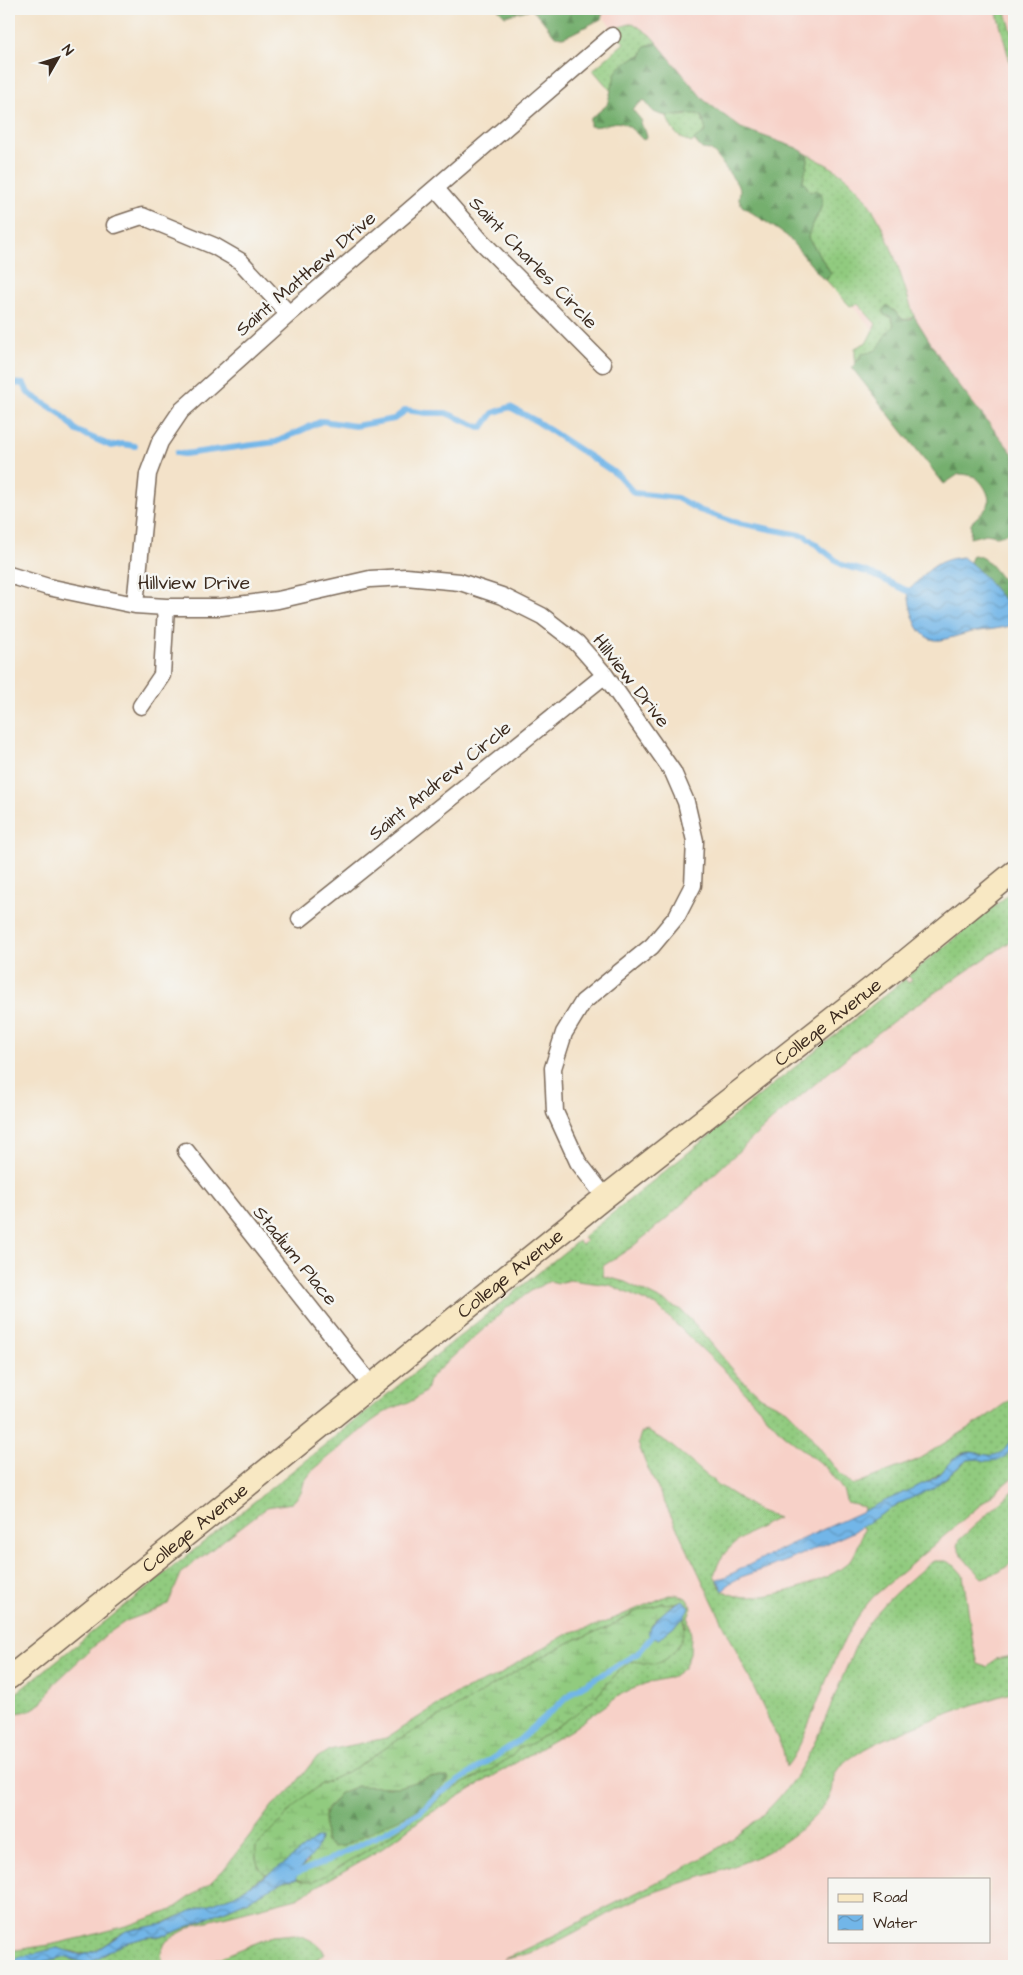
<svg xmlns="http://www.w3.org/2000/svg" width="1023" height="1975" font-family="'Architects Daughter',sans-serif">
  <defs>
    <pattern id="grass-dots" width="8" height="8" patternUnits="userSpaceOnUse" patternTransform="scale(1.25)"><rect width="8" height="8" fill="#91cb7f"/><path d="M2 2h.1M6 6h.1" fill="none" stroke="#7eae6d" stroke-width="1.8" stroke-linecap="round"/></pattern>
    <pattern id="forest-firs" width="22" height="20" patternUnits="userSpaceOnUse" patternTransform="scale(1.25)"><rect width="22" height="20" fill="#74af6e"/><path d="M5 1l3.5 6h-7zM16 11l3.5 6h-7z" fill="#608f5a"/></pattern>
    <pattern id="wetland-marsh" width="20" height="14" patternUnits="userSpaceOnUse" patternTransform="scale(1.25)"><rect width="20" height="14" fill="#91cb7f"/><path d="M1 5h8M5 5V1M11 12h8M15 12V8" fill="none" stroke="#7eae6d"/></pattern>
    <pattern id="water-waves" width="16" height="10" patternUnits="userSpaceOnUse" patternTransform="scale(1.25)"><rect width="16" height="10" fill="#72b6e8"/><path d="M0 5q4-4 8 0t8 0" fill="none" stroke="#5f94bb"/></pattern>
  </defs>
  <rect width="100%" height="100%" fill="#f6f6f2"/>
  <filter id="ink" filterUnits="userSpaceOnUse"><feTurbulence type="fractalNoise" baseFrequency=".02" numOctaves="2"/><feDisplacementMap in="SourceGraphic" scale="10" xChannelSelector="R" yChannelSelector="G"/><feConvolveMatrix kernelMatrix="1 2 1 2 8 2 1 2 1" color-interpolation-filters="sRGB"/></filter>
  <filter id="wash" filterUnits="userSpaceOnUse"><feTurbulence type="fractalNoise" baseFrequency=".0096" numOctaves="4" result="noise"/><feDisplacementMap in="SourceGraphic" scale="20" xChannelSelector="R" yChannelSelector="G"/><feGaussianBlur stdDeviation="1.12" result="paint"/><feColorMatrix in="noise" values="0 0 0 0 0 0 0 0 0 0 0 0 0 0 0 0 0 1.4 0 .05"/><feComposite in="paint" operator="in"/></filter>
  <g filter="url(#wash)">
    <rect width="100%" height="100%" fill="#f3e2c9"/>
    <path fill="#f7d1c8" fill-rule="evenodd" d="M 596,9 L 1014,9 L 1014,493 Z
      M 1014,893 L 1014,1966 L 9,1966 L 9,1699 ZM 829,1879 L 989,1879 L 989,1941 L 829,1941 Z"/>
    <path fill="url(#grass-dots)" stroke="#667a4e" d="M 996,9 L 1005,9 L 1014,39 L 1014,78 Z
      M 633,23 L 650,35 L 657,43 L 645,46 L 642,55 C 618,67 620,65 611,91 L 593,70 L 624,43 L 613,29 Z
      M 693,113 C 703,114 704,122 706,131 L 691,143 C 675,135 673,132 666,115 L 683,116 Z
      M 807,154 C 818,160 830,166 840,173 C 883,203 898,269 914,316 L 907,320 L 900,318 L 894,310 L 884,315 L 891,317 L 894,324 C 890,334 882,349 872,353 C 864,355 860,355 855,363 L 855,348 L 867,342 L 876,324 L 858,304 L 850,306 L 826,280 L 831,273 L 808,238 C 810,223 827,208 821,193 L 816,190 L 812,192 L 808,189 L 803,180 L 808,161 Z
      M 1014,890 L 1014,939 L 900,1016 L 853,1052 L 772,1120 L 667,1218 L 632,1247 L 603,1266 L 603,1276 L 625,1282 L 681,1310 L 700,1330 L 739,1377 L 761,1397 L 787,1410 L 805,1429 L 839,1473 L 853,1485 L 917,1460 L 982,1420 L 1014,1397 L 1014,1436 C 1008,1441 1008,1449 1000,1453 C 987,1461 974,1446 959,1455 C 949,1461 943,1472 933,1478 C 911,1492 886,1501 863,1511 L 864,1507 L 847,1503 L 843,1490 L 826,1468 L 782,1433 L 729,1375 L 658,1307 L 610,1285 L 569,1280 L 558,1283 L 550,1281 L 534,1289 L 508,1307 L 437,1371 L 429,1380 L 426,1391 L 414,1400 L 388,1410 L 371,1422 L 312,1471 L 304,1482 L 301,1493 L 292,1503 L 267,1507 L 182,1572 L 168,1604 L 156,1610 L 126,1621 L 107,1634 L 54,1684 L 42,1703 L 29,1711 L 16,1713 L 9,1716 L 9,1699 L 578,1241 L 582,1245 L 586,1241 L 583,1237 L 905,979 L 908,983 L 912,980 L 908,976 Z
      M 647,1431 L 667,1442 L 717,1484 L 757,1510 L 778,1518 C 758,1528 732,1540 720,1560 C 718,1564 716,1570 714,1575 C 717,1580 719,1588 724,1591 C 749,1609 831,1582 850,1561 C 857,1553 860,1539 864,1529 L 860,1527 L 884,1512 L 945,1479 L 967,1460 L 978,1459 L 986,1461 L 1005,1457 L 1014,1445 L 1014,1476 L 873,1597 C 843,1631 829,1675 812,1716 C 804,1734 798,1753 786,1767 L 783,1750 L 748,1675 L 645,1462 L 638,1443 L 641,1433 Z
      M 1014,1490 L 1014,1561 L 999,1572 L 982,1578 C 972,1568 963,1559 957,1546 L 959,1540 Z
      M 935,1561 L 946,1561 L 955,1566 L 963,1575 L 973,1644 L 978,1664 L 987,1667 L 995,1659 L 1014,1656 L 1014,1692 C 979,1702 853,1743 836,1772 C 832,1778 834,1788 831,1794 C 822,1814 800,1830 783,1842 C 744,1869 685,1879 642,1897 C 597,1916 551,1953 504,1959 C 541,1944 576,1923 612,1905 C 679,1870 754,1840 797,1774 C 819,1740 832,1701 848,1664 C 853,1653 857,1640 864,1630 C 881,1604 904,1585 927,1565 Z
      M 676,1594 L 686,1598 L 692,1607 L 688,1618 L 691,1635 L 690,1653 L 684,1668 L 672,1677 L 650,1682 L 623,1693 L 571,1730 L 424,1817 L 383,1848 L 297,1898 L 196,1924 L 176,1935 L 165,1943 L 161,1953 L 163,1964 L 166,1966 L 23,1966 L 64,1957 L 76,1961 L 105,1955 L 112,1948 L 122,1944 L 147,1937 L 168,1935 L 244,1902 L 285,1881 L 297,1879 L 303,1881 L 326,1875 L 382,1841 L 434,1804 L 446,1792 L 491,1770 L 513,1755 L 519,1748 L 531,1744 L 564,1722 L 594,1699 L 617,1673 L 630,1661 L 639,1661 L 646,1664 L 686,1626 L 684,1618 L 689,1607 L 683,1600 L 675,1603 L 661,1604 L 635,1612 L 607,1628 L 572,1641 L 527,1665 L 466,1702 L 398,1740 L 355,1768 L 320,1785 L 305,1797 L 256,1847 C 255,1857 256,1868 266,1874 L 235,1895 L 172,1919 C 153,1930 145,1925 128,1931 C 113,1936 103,1949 88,1953 C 80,1956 76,1951 69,1951 C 49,1952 29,1957 9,1960 L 9,1951 L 49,1945 L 85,1937 L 133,1924 L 172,1910 L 210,1883 L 224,1869 L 273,1805 L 290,1791 L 314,1760 L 329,1750 L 386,1738 L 455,1694 L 498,1676 L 517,1663 L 569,1633 L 601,1624 L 669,1595 Z
      M 295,1934 C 307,1938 318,1942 325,1953 L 308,1966 L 193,1966 L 219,1958 L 273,1936 Z"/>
    <path fill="url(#forest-firs)" stroke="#586c46" d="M 498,9 L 604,9 L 601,19 L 571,34 L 563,37 L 555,36 L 539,16 L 531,9 L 505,16 Z
      M 657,43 L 704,100 L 741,128 L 797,148 L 807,154 L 808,161 L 803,180 L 808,189 L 811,192 L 816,190 L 821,193 C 827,208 810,223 808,238 L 831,273 L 826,280 L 822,278 L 787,236 L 742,206 L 739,199 L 740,189 L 735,181 L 716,155 L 710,150 L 702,149 L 694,140 L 706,131 L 702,117 L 698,114 C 684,113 668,120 654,112 C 650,109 647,103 644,100 L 632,109 L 642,121 L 640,124 L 645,130 L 647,137 L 643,140 C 637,134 629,125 621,123 C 611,120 601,129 590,126 L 590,119 L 607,105 L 616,72 L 620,67 L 635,57 L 642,55 L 645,46 Z
      M 887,305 L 904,320 L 910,320 L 914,316 L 952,377 L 1014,455 L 1014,529 L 1006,534 L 997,536 L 986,534 L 970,538 L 971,523 C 976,517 985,512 988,505 C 992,497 982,481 975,477 C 970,475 964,474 959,474 L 944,484 L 852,368 L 862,354 C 882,350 877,349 886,334 C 889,330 892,329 894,324 L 891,317 L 884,315 L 883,310 Z
      M 973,555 C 991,556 1000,582 1014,592 L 1014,608 L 985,581 L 970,562 Z
      M 430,1777 L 448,1777 L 449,1780 L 426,1804 L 413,1813 L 378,1829 L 344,1846 L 333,1847 L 325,1841 L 324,1818 L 326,1811 L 340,1793 L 357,1786 L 398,1787 Z"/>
    <path fill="url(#wetland-marsh)" stroke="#667a4e" fill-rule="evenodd" d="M 675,1603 L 656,1619 L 648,1631 L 659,1639 L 665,1633 L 684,1618 C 687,1635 675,1657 658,1663 C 649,1666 640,1661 630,1661 L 617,1673 L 594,1699 L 574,1715 L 531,1744 L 519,1748 L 513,1755 L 491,1770 L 446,1792 L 434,1804 L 382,1841 L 326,1875 L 313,1881 L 303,1881 L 297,1879 L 295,1873 L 308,1862 L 316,1838 C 301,1851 285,1868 266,1874 C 256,1868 255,1857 256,1847 L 305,1796 L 320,1785 L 355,1768 L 398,1740 L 466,1702 L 527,1665 L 572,1641 L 607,1628 L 635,1612 L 661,1604 ZM 430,1777 L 448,1777 L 449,1780 L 426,1805 L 413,1813 L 388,1823 L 344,1846 L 333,1847 L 325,1841 L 324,1818 L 325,1811 L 340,1793 L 357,1786 L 398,1787 Z"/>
    <path fill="url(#water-waves)" stroke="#567083" d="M 962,557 C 983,569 994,594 1014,608 L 1014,625 C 1000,629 986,630 972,632 C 962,634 952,638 941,640 C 916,643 910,609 908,591 C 927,572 934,560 962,557 Z
      M 1014,1436 L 1014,1445 L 1005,1457 L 1000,1460 L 986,1461 L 978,1459 L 967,1460 L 932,1489 L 898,1504 L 853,1532 L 787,1561 L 741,1577 L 730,1583 L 723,1591 L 717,1579 L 725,1577 L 789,1545 L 922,1484 C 927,1482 932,1480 936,1477 C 945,1469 951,1458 962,1454 C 975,1448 988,1460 1000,1453 C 1008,1449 1008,1441 1014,1436 Z
      M 683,1600 L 689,1607 L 684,1618 L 665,1633 L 659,1639 L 650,1638 L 648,1631 C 658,1616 668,1607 683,1600 Z
      M 316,1838 L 320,1838 C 318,1854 305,1862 295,1873 L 297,1879 L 285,1881 L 244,1902 L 168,1935 L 147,1937 L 122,1944 L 91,1962 L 85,1963 L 64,1957 L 23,1966 L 9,1966 L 9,1960 L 57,1948 L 81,1955 L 88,1953 L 97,1950 L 126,1931 L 163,1924 L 193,1910 L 235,1895 L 285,1863 Z"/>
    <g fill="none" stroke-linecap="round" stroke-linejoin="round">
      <path stroke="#72b6e8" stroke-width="6" d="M 9,383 L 24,384 L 28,393 L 61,414 L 77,431 L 111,446 L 123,444 L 135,446
        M 177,453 L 184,454 L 276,442 L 322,421 L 355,426 L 394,419 L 406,410 L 426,413 L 446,413 L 482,428 L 493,413 L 510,407 L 536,421 L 618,475 L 634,493 L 677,498 L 699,510 L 734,522 L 805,536 L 842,565 L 867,572 L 908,591
        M 288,1876 L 329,1860 L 385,1832 L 420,1812 L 439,1794 L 517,1742 L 574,1691 L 638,1653 L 656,1632"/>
    </g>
  </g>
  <g filter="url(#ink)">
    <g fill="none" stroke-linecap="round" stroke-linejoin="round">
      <defs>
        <path id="street" d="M 436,189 L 481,241 L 603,364
          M 115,225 L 142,216 L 214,246 L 240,261 L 289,314
          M 9,575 L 48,587 L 135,605 L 166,607 L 221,607 L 278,600 L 370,579 L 406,577 L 460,582 L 502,596 L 542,616 L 577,643 L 605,675 L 673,772 L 686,802 L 695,841 L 693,885 L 677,916 L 652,946 L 583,1002 L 564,1033 L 553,1068 L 555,1112 L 578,1162 L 605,1197
          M 135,605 L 148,474 L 160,442 L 181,411 L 289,314 L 612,36
          M 141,706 L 162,675 L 166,607
          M 300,919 L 605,675
          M 186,1151 L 371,1385"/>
        <g id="secondary">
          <path id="s1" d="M 9,1678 L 605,1197 L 897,968 L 1014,872"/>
        </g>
      </defs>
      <use href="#street" stroke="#7b6a5a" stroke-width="19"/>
      <use href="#secondary" stroke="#7b6a5a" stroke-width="25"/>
      <use href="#street" stroke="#fff" stroke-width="16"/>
      <use href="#secondary" stroke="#f8e8c3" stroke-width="22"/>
    </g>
  </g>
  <g text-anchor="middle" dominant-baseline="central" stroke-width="5" stroke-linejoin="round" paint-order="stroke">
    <g font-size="19" fill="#3b2a1e" stroke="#f6f6f2">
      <text transform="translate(533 263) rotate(46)">Saint Charles Circle</text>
      <text transform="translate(306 274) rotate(-41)">Saint Matthew Drive</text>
      <text x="194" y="583">Hillview Drive</text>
      <text transform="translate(631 681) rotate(52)">Hillview Drive</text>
      <text transform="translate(440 781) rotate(-39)">Saint Andrew Circle</text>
      <text stroke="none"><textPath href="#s1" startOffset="1049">College Avenue</textPath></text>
      <text transform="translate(295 1256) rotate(51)">Stadium Place</text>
      <text stroke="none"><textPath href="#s1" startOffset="644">College Avenue</textPath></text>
      <text stroke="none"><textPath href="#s1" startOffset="239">College Avenue</textPath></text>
    </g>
  </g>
  <rect width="1023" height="1975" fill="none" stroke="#f6f6f2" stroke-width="30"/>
  <rect x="828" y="1878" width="162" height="65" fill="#f6f6f2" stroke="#aba49d"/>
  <rect x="838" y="1894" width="25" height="8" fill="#f8e8c3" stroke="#aba49d"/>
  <text x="873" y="1902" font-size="15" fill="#3b2a1e">Road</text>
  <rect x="838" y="1915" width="25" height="15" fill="url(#water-waves)" stroke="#aba49d"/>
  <text x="873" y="1928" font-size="15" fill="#3b2a1e">Water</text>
  <g transform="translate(58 58) rotate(51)" stroke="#f6f6f2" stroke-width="4" paint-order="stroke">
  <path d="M0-4L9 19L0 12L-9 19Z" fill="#3b2a1e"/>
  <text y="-8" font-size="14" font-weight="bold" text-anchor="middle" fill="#3b2a1e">N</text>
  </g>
</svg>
